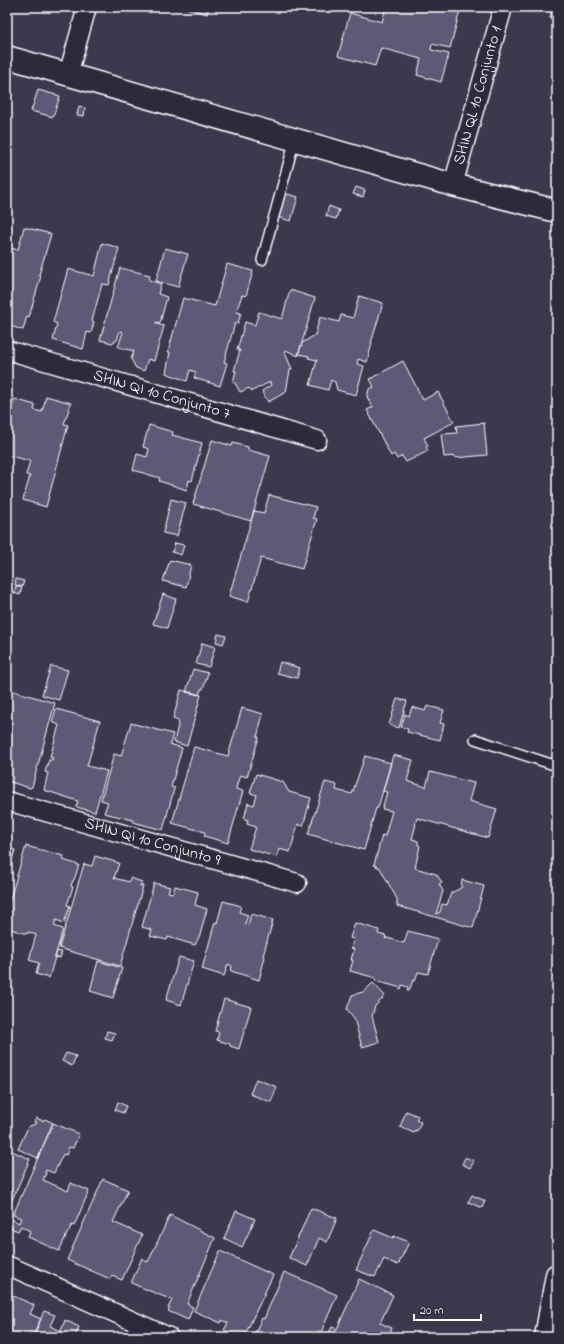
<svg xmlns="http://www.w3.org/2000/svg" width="564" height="1344" font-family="'Indie Flower',sans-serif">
  <rect width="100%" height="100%" fill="#3d384e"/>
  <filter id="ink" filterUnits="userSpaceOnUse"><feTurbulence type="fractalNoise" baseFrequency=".025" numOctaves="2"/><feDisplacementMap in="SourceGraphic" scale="8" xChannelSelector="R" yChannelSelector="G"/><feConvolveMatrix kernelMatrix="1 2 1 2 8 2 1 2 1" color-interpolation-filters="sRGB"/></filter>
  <g filter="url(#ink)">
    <path fill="#5e5876" stroke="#fff" d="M 183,7 L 209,7 L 207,14 Z
      M 386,7 L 461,7 L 450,48 L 432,44 L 431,50 L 449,54 L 441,82 L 417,75 L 421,59 L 381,48 L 375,66 L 338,56 L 350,13 L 382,22 Z
      M 553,7 L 557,7 L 557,20 L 550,18 Z
      M 38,90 L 60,96 L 53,117 L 31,111 Z
      M 79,106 L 85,108 L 84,116 L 77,115 Z
      M 356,187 L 365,190 L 363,197 L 353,194 Z
      M 276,191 L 298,197 L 291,221 L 270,215 Z
      M 329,206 L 339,210 L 336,219 L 326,216 Z
      M 24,227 L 51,234 L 39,275 L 41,276 L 29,317 L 27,316 L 23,330 L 7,325 L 7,247 L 18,250 Z
      M 102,243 L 119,248 L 109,285 L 102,284 L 92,321 L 94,322 L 91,333 L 87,332 L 83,349 L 53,340 L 57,324 L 53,322 L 68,269 L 94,276 Z
      M 165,248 L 188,254 L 178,287 L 156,281 Z
      M 227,264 L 253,271 L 246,296 L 242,295 L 236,312 L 241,313 L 238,323 L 235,323 L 224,362 L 227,363 L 220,386 L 194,378 L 196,372 L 190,370 L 187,381 L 166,373 L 170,352 L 168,352 L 183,298 L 215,306 Z
      M 120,268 L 150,275 L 149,280 L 161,284 L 158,294 L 167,297 L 160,323 L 156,322 L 156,324 L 164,326 L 154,361 L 148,359 L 144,371 L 136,368 L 131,359 L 134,351 L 118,347 L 123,332 L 120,331 L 117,340 L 112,343 L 100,340 Z
      M 290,290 L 315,298 L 298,356 L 286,350 L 285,353 L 292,369 L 290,370 L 286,392 L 268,402 L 262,391 L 271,385 L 270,382 L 252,391 L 249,388 L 240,392 L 235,383 L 233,382 L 236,371 L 234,371 L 240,350 L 237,350 L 245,322 L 255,325 L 259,312 L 282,319 Z
      M 359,296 L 383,303 L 371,343 L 372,343 L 367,362 L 358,359 L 357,364 L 364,366 L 356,395 L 337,390 L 335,382 L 331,380 L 328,390 L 310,385 L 317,360 L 308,358 L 309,356 L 298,354 L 302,343 L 315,335 L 320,317 L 339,322 L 341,315 L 353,318 Z
      M 403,361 L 423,400 L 438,392 L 454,422 L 424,438 L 428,446 L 426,447 L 428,451 L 406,462 L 402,456 L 397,459 L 394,454 L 391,456 L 367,410 L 373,407 L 367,397 L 369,389 L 374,387 L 370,379 Z
      M 46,396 L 71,403 L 64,424 L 68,425 L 46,507 L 23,500 L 30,476 L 26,475 L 30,461 L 7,455 L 7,422 L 14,399 L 35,405 L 34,410 L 42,412 Z
      M 484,423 L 487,455 L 455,458 L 455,456 L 444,457 L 441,434 L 457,433 L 456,426 Z
      M 149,425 L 173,432 L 172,435 L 202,443 L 192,481 L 189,480 L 187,490 L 159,481 L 160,478 L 133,470 L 137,454 L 147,457 L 149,449 L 143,447 Z
      M 212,440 L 232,446 L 233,443 L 248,447 L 248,450 L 270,456 L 251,521 L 193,504 Z
      M 269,495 L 316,507 L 313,518 L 317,519 L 302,569 L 261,558 L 248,602 L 229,596 L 254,511 L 264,513 Z
      M 171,499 L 186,503 L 177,536 L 163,533 Z
      M 175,543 L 184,545 L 181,555 L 172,552 Z
      M 170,560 L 191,565 L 186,587 L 163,581 Z
      M 16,579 L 24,581 L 22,587 L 15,585 Z
      M 16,586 L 22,587 L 20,595 L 14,593 Z
      M 163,594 L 176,599 L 167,628 L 153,624 Z
      M 218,634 L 226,636 L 223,644 L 216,642 Z
      M 202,643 L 215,647 L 209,667 L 196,664 Z
      M 280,662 L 300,668 L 297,678 L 277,673 Z
      M 51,666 L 68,670 L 59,700 L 42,695 Z
      M 193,669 L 208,673 L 203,689 L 201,689 L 199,695 L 186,692 Z
      M 7,689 L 55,703 L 32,787 L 30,788 L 7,781 Z
      M 181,690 L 201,695 L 187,746 L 174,742 L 179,721 L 173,719 Z
      M 397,699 L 407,701 L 399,728 L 389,725 Z
      M 427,706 L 444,710 L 440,723 L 444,724 L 440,740 L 407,732 L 408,729 L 401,727 L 405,714 L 409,716 L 412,707 L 425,711 Z
      M 242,708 L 263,714 L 257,737 L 259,737 L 247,777 L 240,775 L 237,784 L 236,789 L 243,791 L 228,843 L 204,836 L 205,832 L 172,823 L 194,747 L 228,756 Z
      M 56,709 L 100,721 L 87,766 L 107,771 L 95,812 L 76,807 L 78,801 L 44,790 L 48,773 L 45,772 L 49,760 L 52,760 L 53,758 L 50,757 L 59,725 L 52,722 Z
      M 131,723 L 173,734 L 170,744 L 182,748 L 171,787 L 175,788 L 174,789 L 163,830 L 133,822 L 133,820 L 104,813 L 108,802 L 101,800 L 114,754 L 121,756 Z
      M 393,755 L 413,760 L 407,781 L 426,787 L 430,772 L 474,783 L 469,801 L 497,809 L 488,838 L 417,818 L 415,824 L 416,824 L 412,839 L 418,841 L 418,845 L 420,846 L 415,868 L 436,874 L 442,882 L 439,884 L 443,891 L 436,914 L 440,912 L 442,904 L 447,905 L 451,893 L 461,888 L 462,880 L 484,886 L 473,928 L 397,906 L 397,899 L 380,868 L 374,865 L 382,835 L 385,836 L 392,811 L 382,809 L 387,792 L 383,791 Z
      M 365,756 L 391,763 L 378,808 L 376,808 L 364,850 L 308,834 L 325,782 L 337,785 L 336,790 L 352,794 Z
      M 256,774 L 283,782 L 289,792 L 311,798 L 303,826 L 298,824 L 290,852 L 279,849 L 277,857 L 249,849 L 256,827 L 247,824 L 248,820 L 244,819 L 248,803 L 254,805 L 257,795 L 250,793 Z
      M 26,846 L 64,856 L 63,860 L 79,865 L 74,880 L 73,880 L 71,886 L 73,887 L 67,905 L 70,906 L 64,923 L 56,920 L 54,926 L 63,929 L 49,978 L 36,974 L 39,963 L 29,960 L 36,935 L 28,932 L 27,934 L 7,928 L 7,909 Z
      M 7,848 L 15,850 L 7,877 Z
      M 95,856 L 119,863 L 114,878 L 129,882 L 130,878 L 142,882 L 140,886 L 143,886 L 120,966 L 59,948 L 84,864 L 92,866 Z
      M 154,883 L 170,887 L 168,892 L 173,893 L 175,886 L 198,892 L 195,905 L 207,909 L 200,935 L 195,945 L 168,937 L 167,940 L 150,936 L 152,930 L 142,927 Z
      M 223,901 L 241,906 L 239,912 L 248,915 L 245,924 L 248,925 L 251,914 L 273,920 L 263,956 L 265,957 L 259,980 L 231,971 L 232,966 L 228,964 L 224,976 L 202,969 L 215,922 L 217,923 Z
      M 355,923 L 379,930 L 378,934 L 386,936 L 385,939 L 387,938 L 404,943 L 408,931 L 438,939 L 428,974 L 418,972 L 415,981 L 413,980 L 409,991 L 407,991 L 408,987 L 402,985 L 401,989 L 398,987 L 375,981 L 376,978 L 350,971 L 353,960 L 351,960 L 354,949 L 351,948 L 354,939 L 350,938 Z
      M 57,951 L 62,952 L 60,958 L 55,957 Z
      M 179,957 L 194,961 L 181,1005 L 166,1000 Z
      M 98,961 L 122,968 L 113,998 L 90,991 Z
      M 373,983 L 385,996 L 375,1006 L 372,1016 L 379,1042 L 362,1047 L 354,1018 L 347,1009 L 352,995 L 363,992 Z
      M 224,999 L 251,1007 L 239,1049 L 230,1046 L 230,1044 L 217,1040 L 219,1032 L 215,1031 Z
      M 107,1031 L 115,1033 L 112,1040 L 105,1038 Z
      M 66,1053 L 76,1056 L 72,1066 L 62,1061 Z
      M 256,1079 L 277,1087 L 271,1102 L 250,1094 Z
      M 118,1102 L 126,1106 L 123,1113 L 115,1110 Z
      M 406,1111 L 418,1116 L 416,1120 L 421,1122 L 417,1131 L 415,1130 L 414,1133 L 400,1127 Z
      M 36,1118 L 43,1121 L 45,1119 L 53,1123 L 38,1158 L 18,1149 L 28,1127 L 37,1123 L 34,1122 Z
      M 53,1123 L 79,1134 L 73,1148 L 69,1147 L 66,1155 L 63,1154 L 54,1173 L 46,1170 L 45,1173 L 46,1173 L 43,1180 L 68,1191 L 71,1183 L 89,1191 L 74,1226 L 72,1225 L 68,1232 L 59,1251 L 28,1237 L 30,1231 L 21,1226 L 18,1231 L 8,1227 L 11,1219 L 19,1223 L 21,1218 L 13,1215 Z
      M 7,1149 L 30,1159 L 7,1211 Z
      M 465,1158 L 467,1158 L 474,1161 L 470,1168 L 462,1164 Z
      M 103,1179 L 128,1190 L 113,1222 L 142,1235 L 122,1280 L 112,1276 L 110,1279 L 67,1260 Z
      M 472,1195 L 485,1201 L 482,1208 L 468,1202 Z
      M 311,1208 L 337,1218 L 327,1242 L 319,1238 L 307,1266 L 289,1258 Z
      M 236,1211 L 255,1219 L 242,1247 L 224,1238 Z
      M 170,1215 L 215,1238 L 187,1304 L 193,1307 L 188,1320 L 168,1311 L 170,1309 L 168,1308 L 172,1300 L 131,1283 L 142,1258 L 148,1262 Z
      M 374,1230 L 393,1238 L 394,1236 L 409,1242 L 398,1265 L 384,1259 L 375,1277 L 356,1270 Z
      M 220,1251 L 273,1275 L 244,1337 L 241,1337 L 224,1330 L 228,1323 L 222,1320 L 221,1323 L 194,1311 Z
      M 284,1272 L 337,1295 L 319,1337 L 253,1337 L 262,1318 L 264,1319 Z
      M 359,1279 L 393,1295 L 380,1323 L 392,1328 L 388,1337 L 327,1337 L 332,1327 L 337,1329 Z
      M 7,1289 L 12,1291 L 11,1295 L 34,1305 L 30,1314 L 41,1319 L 33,1337 L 7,1337 Z
      M 44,1311 L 55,1315 L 50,1326 L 61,1331 L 65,1320 L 79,1327 L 75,1337 L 33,1337 Z"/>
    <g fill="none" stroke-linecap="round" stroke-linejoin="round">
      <defs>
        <path id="service" d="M 262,260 L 295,139
          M 475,739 L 557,766"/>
        <g id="minor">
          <path d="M 68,75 L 87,7"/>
          <path id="s1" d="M 453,185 L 503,7"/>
          <path id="s2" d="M 7,350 L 317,440"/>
          <path id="s3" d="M 7,801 L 297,883"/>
          <path d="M 7,1265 L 169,1337"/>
        </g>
        <path id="tertiary" d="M 7,57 L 453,185 L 557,211
          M 546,1337 L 557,1275"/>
      </defs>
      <use href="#service" stroke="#fff" stroke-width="12"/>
      <use href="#minor" stroke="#fff" stroke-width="21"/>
      <use href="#tertiary" stroke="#fff" stroke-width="25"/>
      <use href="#service" stroke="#2f2a3d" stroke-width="9"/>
      <use href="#minor" stroke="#2f2a3d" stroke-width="18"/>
      <use href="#tertiary" stroke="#2f2a3d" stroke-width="22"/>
    </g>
  </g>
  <g text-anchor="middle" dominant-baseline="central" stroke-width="3.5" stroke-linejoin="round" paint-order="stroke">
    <g font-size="16" fill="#fff" stroke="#2f2a3d">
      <text stroke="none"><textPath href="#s1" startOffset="93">SHIN QL 10 Conjunto 1</textPath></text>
      <text stroke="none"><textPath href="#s2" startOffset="161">SHIN QI 10 Conjunto 7</textPath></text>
      <text stroke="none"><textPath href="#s3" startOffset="151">SHIN QI 10 Conjunto 9</textPath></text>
    </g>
  </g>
  <rect width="564" height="1344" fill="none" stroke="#2f2a3d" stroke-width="24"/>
  <rect x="12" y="12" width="540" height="1320" fill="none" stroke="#fff" stroke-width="1.5" filter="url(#ink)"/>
  <path d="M414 1314v6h67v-6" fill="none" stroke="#ffffff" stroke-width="2"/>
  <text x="420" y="1314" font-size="12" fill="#ffffff" stroke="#2f2a3d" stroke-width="3" paint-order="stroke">20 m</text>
</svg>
